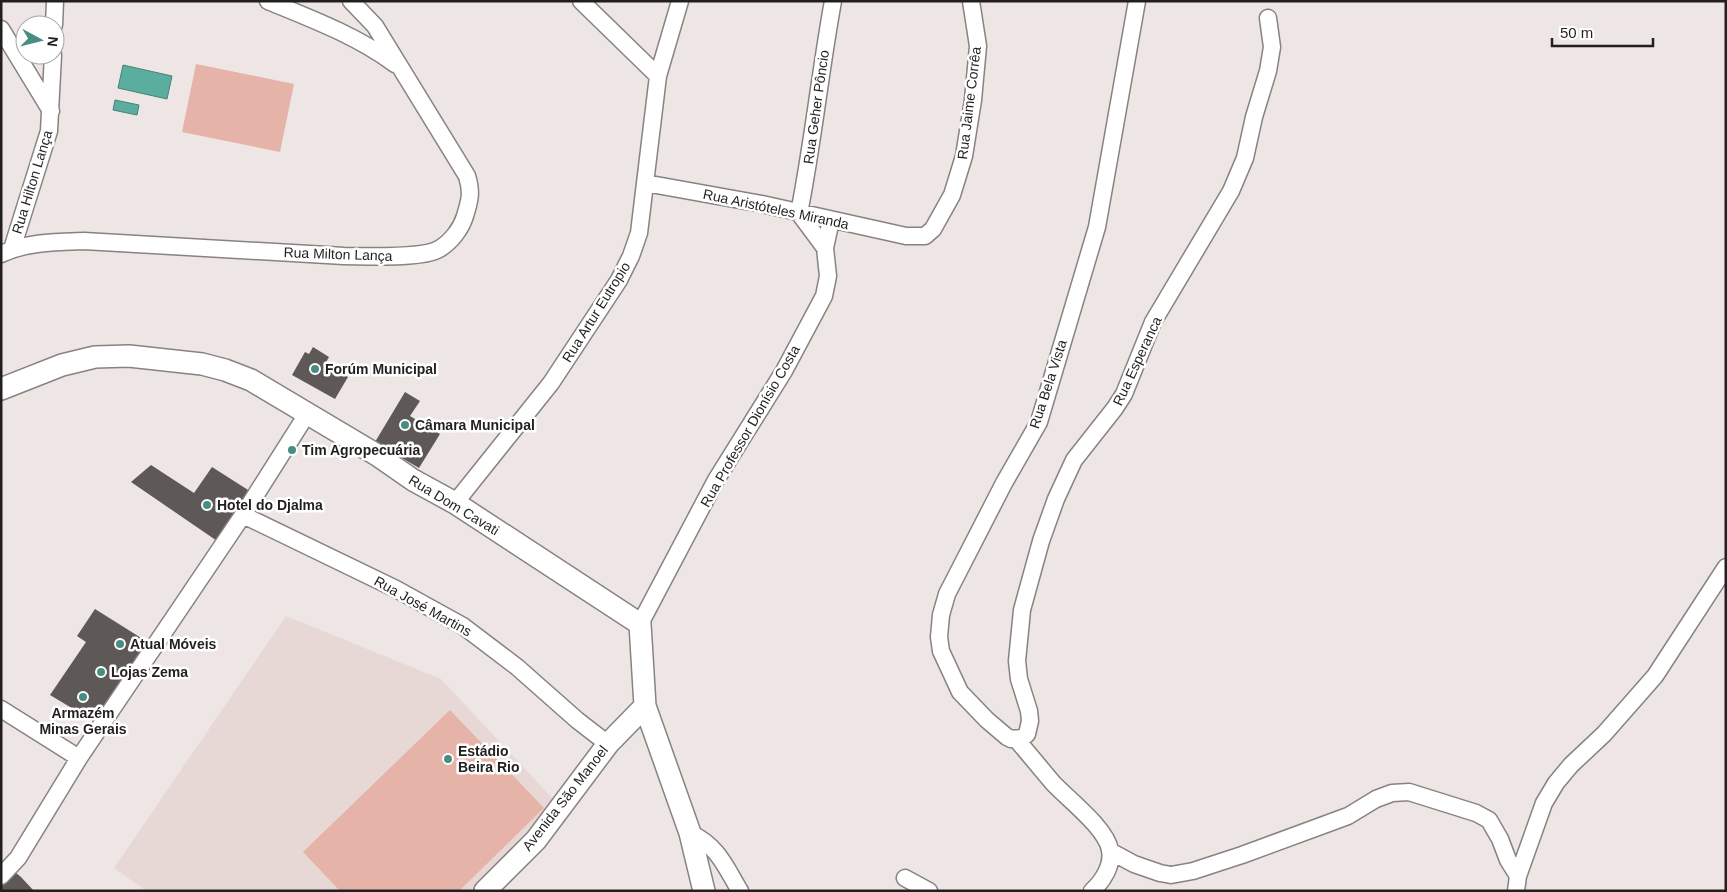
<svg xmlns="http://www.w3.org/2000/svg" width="1727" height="892" font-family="Arial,sans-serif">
  <rect width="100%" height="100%" fill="#ede6e5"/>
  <path fill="#e8d8d5" d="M 286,616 L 441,679 L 555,801 L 471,891 L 146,891 L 114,868 Z"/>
  <path fill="#e5b3a7" d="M 196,64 L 294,84 L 280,152 L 182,132 Z
    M 450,710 L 544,808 L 459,891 L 340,891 L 303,852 Z"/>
  <path fill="#5aad9f" stroke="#498279" d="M 123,65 L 172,76 L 167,99 L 118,88 Z
    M 115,100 L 139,105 L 137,115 L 113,110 Z"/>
  <path fill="#5e5857" d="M 313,347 L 329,357 L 325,364 L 348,377 L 335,399 L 292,375 L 305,352 L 309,354 Z
    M 405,392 L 420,401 L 410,416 L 440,434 L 419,468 L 375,442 Z
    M 151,465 L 194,493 L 212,467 L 256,495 L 223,545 L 131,482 Z
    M 95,609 L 154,646 L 100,725 L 50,695 L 86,642 L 77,636 Z
    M 10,868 L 21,877 L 34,891 L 1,891 L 1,876 Z"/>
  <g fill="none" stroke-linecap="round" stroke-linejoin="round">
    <defs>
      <path id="minor" d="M 268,1 C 312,19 357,36 395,64
        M 581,1 L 658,76
        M 1137,1 L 1097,227 L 1039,422 L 1004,483 L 947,594 L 941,615 L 939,637 L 941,651 L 960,692 L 987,720 L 1007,737 L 1011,739 L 1022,738 L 1027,734 L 1030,721 L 1029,711 L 1019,679 L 1017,661 L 1022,610 L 1041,541 L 1056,499 L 1074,460 L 1115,408 L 1124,394 L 1153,322 L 1231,191 L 1245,158 L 1254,117 L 1268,71 L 1272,47 L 1268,18
        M 54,25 L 55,1
        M 1,29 L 51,111
        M 645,183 L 762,204 L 906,236 L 925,236 L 933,229 L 952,195 L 964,156 L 973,100 L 978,46 L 971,1
        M 825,248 L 799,213 C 813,143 820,72 833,1
        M 12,249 L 49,131 L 53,55
        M 1,254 C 27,242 56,242 84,241 L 344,256 C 365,256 422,259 439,249 C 451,242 461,229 465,216 C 470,200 472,192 467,176 L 375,26 L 351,1
        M 455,503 L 551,383 L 619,280 L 631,256 L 639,233 L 658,76 L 680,1
        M 243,515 L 396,589 L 463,626 L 517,667 L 577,720 L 608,744
        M 640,624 L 716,480 L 784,371 L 824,296 L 828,276 L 825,248 L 831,220
        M 1,709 L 79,758
        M 1016,739 C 1029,754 1041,769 1053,783 C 1069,800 1106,828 1110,850 C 1113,865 1103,881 1092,891
        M 690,833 C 718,846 725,866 740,891
        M 1110,851 L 1134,864 L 1160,873 L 1171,875 L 1193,871 L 1242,855 L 1348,816 L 1376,799 L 1392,793 L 1409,792 L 1476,813 L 1489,820 L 1500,839 L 1508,860 L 1518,876
        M 1,876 L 18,858 L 79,758 L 243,515 L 307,414
        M 905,878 L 929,891
        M 1516,891 L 1518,876 L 1544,803 L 1556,783 L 1571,765 L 1604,734 L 1655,676 L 1726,567"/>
      <path id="major" d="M 1,389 L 62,365 L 95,357 L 129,356 L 202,364 L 225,370 L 251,380 L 377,455 L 413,480 L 455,503 L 640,624 L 645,706 L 690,833 L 704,891
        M 485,891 L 536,840 L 608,744 L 645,706"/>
    </defs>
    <use href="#minor" stroke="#888281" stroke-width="19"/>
    <use href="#major" stroke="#888281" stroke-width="24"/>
    <use href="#minor" stroke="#fff" stroke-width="16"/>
    <use href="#major" stroke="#fff" stroke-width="21"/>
  </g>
  <g fill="#488d82" stroke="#fff" stroke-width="2">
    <circle cx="315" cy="369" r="5"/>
    <circle cx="405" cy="425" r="5"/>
    <circle cx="292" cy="450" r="5"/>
    <circle cx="207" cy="505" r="5"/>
    <circle cx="120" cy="644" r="5"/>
    <circle cx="101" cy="672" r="5"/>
    <circle cx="83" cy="697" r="5"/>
    <circle cx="448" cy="759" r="5"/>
  </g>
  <g text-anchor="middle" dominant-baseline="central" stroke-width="5" stroke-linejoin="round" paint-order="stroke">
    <g font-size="14" fill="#221f1f" stroke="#fff">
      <text transform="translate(969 103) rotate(-83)">Rua Jaime Corrêa</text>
      <text transform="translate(816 107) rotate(-82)">Rua Geher Pôncio</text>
      <text transform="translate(32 182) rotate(-73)">Rua Hilton Lança</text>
      <text transform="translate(776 209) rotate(12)">Rua Aristóteles Miranda</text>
      <text transform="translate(338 254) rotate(2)">Rua Milton Lança</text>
      <text transform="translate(596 312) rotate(-58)">Rua Artur Eutropio</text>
      <text transform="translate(1137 361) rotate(-65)">Rua Esperanca</text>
      <text transform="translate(1048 384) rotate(-72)">Rua Bela Vista</text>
      <text transform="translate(750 426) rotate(-60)">Rua Professor Dionísio Costa</text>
      <text transform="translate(454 505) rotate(31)">Rua Dom Cavati</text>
      <text transform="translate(423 606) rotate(29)">Rua José Martins</text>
      <text transform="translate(565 798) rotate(-52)">Avenida São Manoel</text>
    </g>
    <g font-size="14" font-weight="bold" fill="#221f1f" stroke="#fff" text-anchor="start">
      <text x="325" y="369">Forúm Municipal</text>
      <text x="415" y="425">Câmara Municipal</text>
      <text x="302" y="450">Tim Agropecuária</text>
      <text x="217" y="505">Hotel do Djalma</text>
      <text x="130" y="644">Atual Móveis</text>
      <text x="111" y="672">Lojas Zema</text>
      <text x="83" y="713" text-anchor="middle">Armazém<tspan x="83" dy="16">Minas Gerais</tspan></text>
      <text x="458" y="751">Estádio<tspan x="458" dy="16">Beira Rio</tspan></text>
    </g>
  </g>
  <rect width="1727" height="892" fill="none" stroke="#221f1f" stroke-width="5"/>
  <g transform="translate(40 40) rotate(97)"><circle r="24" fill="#ffffff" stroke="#a7a5a5"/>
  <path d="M0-4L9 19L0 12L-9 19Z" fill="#488d82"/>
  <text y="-8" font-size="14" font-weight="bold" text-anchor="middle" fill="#221f1f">N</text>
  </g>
  <path d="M1552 38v8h101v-8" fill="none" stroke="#221f1f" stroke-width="2.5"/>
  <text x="1560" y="38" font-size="15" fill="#221f1f" stroke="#ffffff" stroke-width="4" paint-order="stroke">50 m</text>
</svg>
